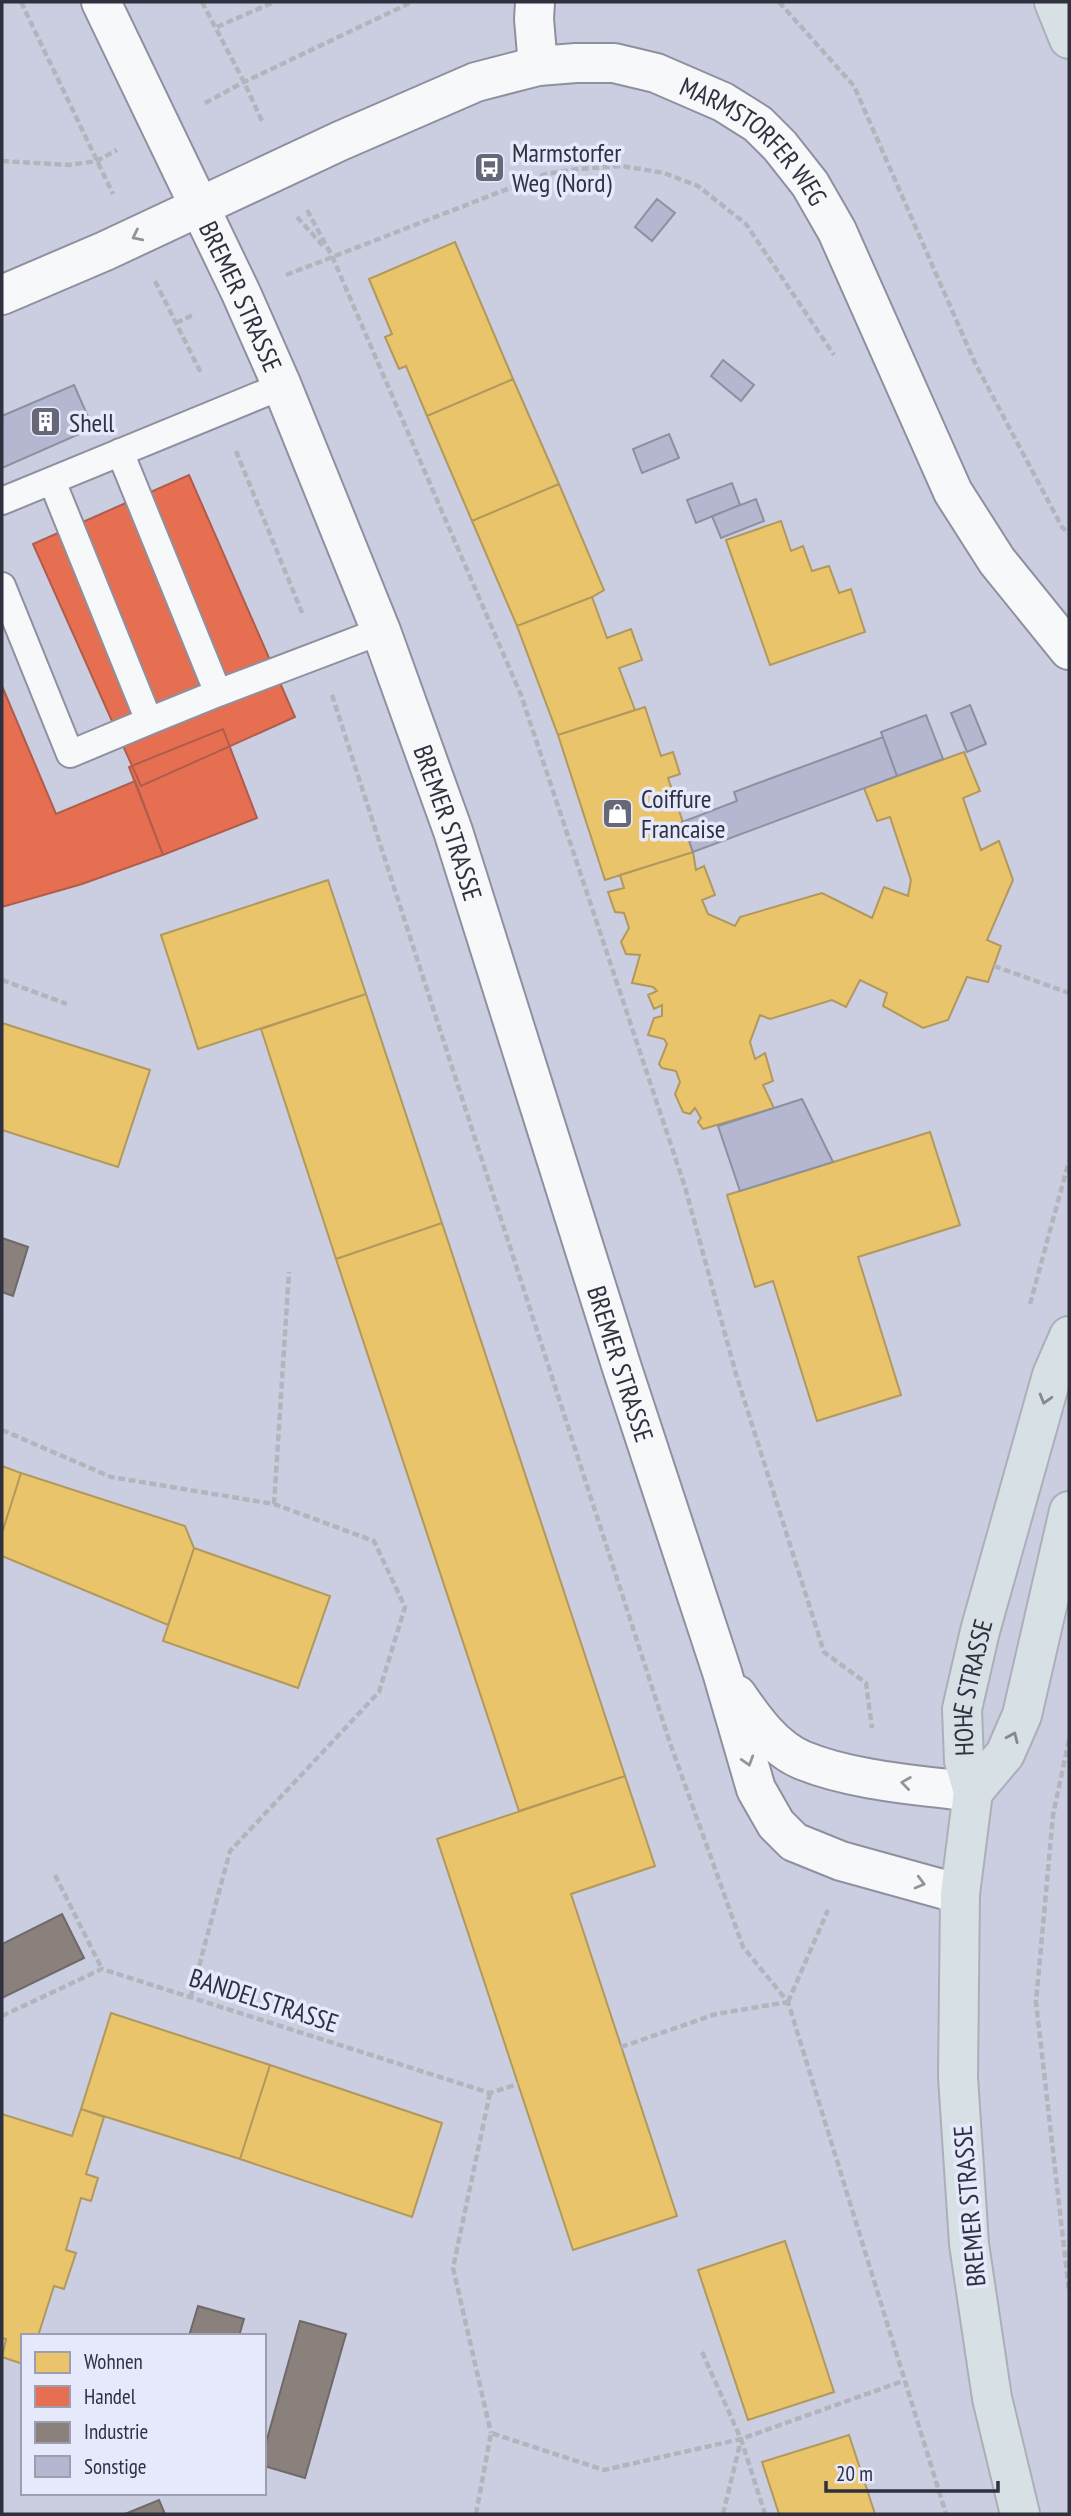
<svg xmlns="http://www.w3.org/2000/svg" width="1071" height="2516" font-family="'PT Sans Narrow',sans-serif">
  <rect width="100%" height="100%" fill="#cbcee1"/>
  <path fill="#e9c46a" stroke="#b1985d" stroke-width="2" d="M 455,242 L 513,379 L 427,416 L 406,366 L 399,369 L 385,337 L 392,334 L 369,279 Z
    M 513,379 L 559,484 L 472,521 L 427,416 Z
    M 559,484 L 604,590 L 592,597 L 517,626 L 472,521 Z
    M 781,521 L 791,551 L 803,546 L 812,571 L 829,566 L 839,593 L 851,589 L 865,632 L 770,665 L 726,540 Z
    M 592,597 L 607,638 L 631,629 L 642,660 L 619,668 L 635,710 L 558,735 L 517,626 Z
    M 645,707 L 661,756 L 673,752 L 680,774 L 668,778 L 693,852 L 605,880 L 558,735 Z
    M 964,752 L 980,791 L 963,798 L 981,850 L 999,841 L 1013,880 L 987,940 L 1001,946 L 988,982 L 967,977 L 948,1020 L 923,1028 L 883,1006 L 887,993 L 860,980 L 846,1007 L 832,1000 L 770,1019 L 760,1015 L 750,1042 L 755,1059 L 765,1053 L 773,1081 L 763,1085 L 774,1108 L 703,1129 L 698,1122 L 701,1118 L 695,1108 L 690,1114 L 683,1112 L 675,1094 L 680,1082 L 676,1071 L 662,1068 L 659,1064 L 667,1044 L 664,1039 L 648,1035 L 654,1018 L 662,1016 L 662,1005 L 654,1009 L 648,995 L 657,991 L 653,987 L 632,983 L 640,955 L 626,954 L 621,942 L 629,928 L 624,913 L 615,912 L 608,892 L 624,888 L 620,875 L 693,852 L 696,870 L 704,866 L 715,895 L 702,900 L 708,914 L 735,926 L 740,917 L 822,893 L 872,918 L 884,887 L 908,896 L 911,880 L 890,817 L 877,821 L 864,788 Z
    M 328,880 L 366,994 L 198,1049 L 161,935 Z
    M 366,994 L 442,1223 L 336,1259 L 261,1029 Z
    M 2,1023 L 150,1070 L 118,1167 L 2,1130 Z
    M 930,1132 L 960,1225 L 858,1257 L 901,1395 L 817,1421 L 773,1281 L 755,1287 L 727,1195 Z
    M 442,1223 L 625,1776 L 519,1811 L 336,1259 Z
    M 2,1466 L 21,1473 L 2,1533 Z
    M 21,1473 L 185,1526 L 194,1548 L 168,1625 L 2,1556 L 2,1533 Z
    M 194,1548 L 330,1596 L 298,1688 L 163,1641 Z
    M 625,1776 L 655,1866 L 571,1894 L 677,2216 L 573,2250 L 437,1839 Z
    M 111,2013 L 270,2065 L 240,2159 L 81,2109 Z
    M 270,2065 L 442,2123 L 412,2217 L 240,2159 Z
    M 81,2109 L 104,2117 L 86,2174 L 98,2178 L 91,2201 L 81,2198 L 66,2250 L 76,2253 L 64,2289 L 54,2286 L 38,2336 L 23,2336 L 23,2364 L 2,2357 L 6,2339 L 2,2338 L 2,2114 L 72,2136 Z
    M 785,2241 L 834,2392 L 748,2420 L 698,2270 Z
    M 849,2435 L 875,2514 L 779,2514 L 762,2462 Z"/>
  <path fill="#e76f51" stroke="#b05c4c" stroke-width="2" d="M 189,475 L 295,717 L 141,786 L 33,544 Z
    M 2,686 L 56,814 L 135,781 L 163,855 L 82,884 L 2,907 Z
    M 223,729 L 257,818 L 163,855 L 129,767 Z"/>
  <path fill="#8a817c" stroke="#6f696a" stroke-width="2" d="M 2,1238 L 28,1247 L 13,1296 L 2,1292 Z
    M 62,1914 L 84,1958 L 2,1998 L 2,1944 Z
    M 198,2306 L 244,2319 L 239,2336 L 189,2336 Z
    M 300,2321 L 346,2334 L 305,2478 L 264,2466 L 264,2450 Z
    M 159,2500 L 165,2514 L 125,2514 Z"/>
  <path fill="#b4b7cf" stroke="#8d909e" stroke-width="2" d="M 657,199 L 675,213 L 652,241 L 635,227 Z
    M 723,360 L 754,385 L 741,401 L 711,376 Z
    M 74,385 L 93,428 L 2,468 L 2,416 Z
    M 669,434 L 679,458 L 642,473 L 633,449 Z
    M 732,483 L 740,505 L 696,523 L 687,500 Z
    M 756,499 L 764,521 L 721,538 L 712,516 Z
    M 970,705 L 986,744 L 967,752 L 951,713 Z
    M 926,715 L 943,759 L 897,776 L 881,732 Z
    M 883,737 L 897,776 L 693,852 L 682,822 L 737,801 L 734,792 Z
    M 802,1099 L 833,1162 L 740,1191 L 718,1126 Z"/>
  <g fill="none" stroke-linecap="round" stroke-linejoin="round">
    <defs>
      <path id="service" d="M 120,452 L 218,693 L 381,631
        M 52,481 L 149,721 L 218,693
        M 2,501 L 282,386
        M 2,586 L 70,754 L 149,721"/>
      <path id="minor" d="M 2,295 L 105,251 L 199,207"/>
      <g id="tertiary">
        <path d="M 535,2 L 534,19 L 538,66"/>
        <path id="s1" d="M 199,207 L 340,141 L 476,82 L 538,66 L 576,63 L 614,63 L 656,73 L 723,102 L 758,124 L 780,146 L 810,184 L 837,231 L 953,492 L 997,561 L 1069,650"/>
      </g>
      <g id="secondary">
        <path id="s2" d="M 101,2 L 241,293 L 282,386 L 381,631 L 453,831 L 622,1368 L 722,1672 L 756,1789 L 776,1824 L 794,1842 L 841,1861 L 960,1894"/>
        <path d="M 737,1695 C 754,1720 774,1748 802,1760 C 853,1781 919,1785 973,1792"/>
      </g>
      <g id="primary">
        <path d="M 1054,2 L 1069,39"/>
        <path d="M 973,1792 L 1005,1754 L 1022,1715 L 1069,1511"/>
        <path id="s3" d="M 1020,2514 L 992,2398 L 969,2244 L 958,2077 L 960,1894 L 973,1792 L 964,1761 L 962,1709 L 980,1631 L 1052,1375 L 1069,1336"/>
      </g>
    </defs>
    <use href="#service" stroke="#8e909f" stroke-width="30"/>
    <use href="#minor" stroke="#8e909f" stroke-width="42"/>
    <use href="#tertiary" stroke="#8e909f" stroke-width="42"/>
    <use href="#secondary" stroke="#8e909f" stroke-width="42"/>
    <use href="#primary" stroke="#adaeb9" stroke-width="42"/>
    <path stroke="#b3b4bc" stroke-width="4.5" stroke-dasharray="7 3.5" stroke-linecap="butt" d="M 21,2 L 113,194
      M 202,2 L 244,82 L 262,121
      M 779,2 L 854,86 L 975,363 L 1062,527 L 1069,534
      M 217,27 L 274,2
      M 205,103 L 244,82 L 412,2
      M 2,161 L 69,165 L 97,161 L 117,150
      M 307,210 L 332,256 L 521,695 L 685,1187 L 736,1374 L 824,1652 L 866,1683 L 872,1728
      M 297,217 L 324,247
      M 286,275 L 546,174 L 578,169 L 622,166 L 664,173 L 698,186 L 746,224 L 834,355
      M 155,281 L 201,373
      M 176,323 L 195,314
      M 236,451 L 303,615
      M 332,695 L 670,1743 L 743,1947 L 788,2002 L 946,2514
      M 994,966 L 1069,993
      M 2,980 L 67,1004
      M 1030,1304 L 1069,1161
      M 2,1430 L 111,1477 L 274,1504 L 374,1541 L 405,1607 L 379,1692 L 230,1851 L 191,1996
      M 274,1504 L 289,1272
      M 1069,1740 L 1053,1815 L 1036,2002 L 1069,2291
      M 55,1875 L 102,1969
      M 788,2002 L 828,1910
      M 2,2016 L 102,1969 L 490,2093 L 518,2084
      M 621,2047 L 716,2014 L 788,2002
      M 490,2093 L 453,2268 L 491,2433
      M 702,2352 L 741,2439 L 765,2514
      M 476,2514 L 491,2433 L 604,2470 L 741,2439 L 903,2381
      M 723,2514 L 741,2440"/>
    <use href="#service" stroke="#f7f8fa" stroke-width="26"/>
    <use href="#minor" stroke="#f7f8fa" stroke-width="38"/>
    <use href="#tertiary" stroke="#f7f8fa" stroke-width="38"/>
    <use href="#secondary" stroke="#f7f8fa" stroke-width="38"/>
    <use href="#primary" stroke="#d7e0e4" stroke-width="38"/>
  </g>
  <defs><path id="oneway-chevron" d="M-2-3.5L2.5 0L-2 3.5" fill="none" stroke-width="1.6" stroke-linecap="round" stroke-linejoin="round" transform="scale(1.75)"/></defs>
  <g stroke="#93949c">
    <use href="#oneway-chevron" transform="translate(137 236) rotate(154)"/>
    <use href="#oneway-chevron" transform="translate(748 1761) rotate(73)"/>
    <use href="#oneway-chevron" transform="translate(906 1783) rotate(-172)"/>
    <use href="#oneway-chevron" transform="translate(920 1883) rotate(15)"/>
  </g>
  <g stroke="#838892">
    <use href="#oneway-chevron" transform="translate(1045 1399) rotate(106)"/>
    <use href="#oneway-chevron" transform="translate(1013 1737) rotate(-66)"/>
  </g>
  <defs>
    <symbol id="bus-square" viewBox="-11 -11 22 22"><rect x="-9" y="-9" width="18" height="18" rx="4" fill="#666878" stroke="#e6e9fc"/><path d="M-5-6H5V4H4V6H2V4H-2V6H-4V4H-5ZM-3.5-4V0h7V-4ZM-3.5 1.2v1.5H-2V1.2ZM2 1.2v1.5H3.5V1.2Z" fill="#fff"/></symbol>
    <symbol id="building-square" viewBox="-11 -11 22 22"><rect x="-9" y="-9" width="18" height="18" rx="4" fill="#666878" stroke="#e6e9fc"/><path d="M-4-6H4V6H1V3H-1V6H-4ZM-2.5-4.3h1.7v1.8h-1.7ZM.8-4.3h1.7v1.8H.8ZM-2.5-1h1.7V.8h-1.7ZM.8-1h1.7V.8H.8Z" fill="#fff"/></symbol>
    <symbol id="shop-square" viewBox="-11 -11 22 22"><rect x="-9" y="-9" width="18" height="18" rx="4" fill="#666878" stroke="#e6e9fc"/><path d="M-5-2.5h2.3a2.7 3.5 0 0 1 5.4 0H5L5.5 6h-11ZM-1.5-2.5h3a1.5 2.3 0 0 0-3 0Z" fill="#fff"/></symbol>
  </defs>
  <g fill-rule="evenodd">
    <use href="#bus-square" x="472" y="150" width="35" height="35"/>
    <use href="#building-square" x="28" y="404" width="35" height="35"/>
    <use href="#shop-square" x="600" y="796" width="35" height="35"/>
  </g>
  <g text-anchor="middle" dominant-baseline="central" stroke-width="7" stroke-linejoin="round" paint-order="stroke">
    <g font-size="26" fill="#2f313f" stroke="#e6e9fc">
      <text stroke="none"><textPath href="#s1" startOffset="609">MARMSTORFER WEG</textPath></text>
      <text stroke="none"><textPath href="#s2" startOffset="326">BREMER STRASSE</textPath></text>
      <text stroke="none"><textPath href="#s2" startOffset="892">BREMER STRASSE</textPath></text>
      <text stroke="none"><textPath href="#s2" startOffset="1460">BREMER STRASSE</textPath></text>
      <text stroke="none"><textPath href="#s3" startOffset="835">HOHE STRASSE</textPath></text>
      <text transform="translate(264 2000) rotate(18)">BANDELSTRASSE</text>
      <text transform="translate(969 2206) rotate(-95)">BREMER STRASSE</text>
    </g>
    <g font-size="26" fill="#2f313f" stroke="#e6e9fc" text-anchor="start">
      <text x="512" y="152">Marmstorfer<tspan x="512" dy="30">Weg (Nord)</tspan></text>
      <text x="69" y="422">Shell</text>
      <text x="641" y="798">Coiffure<tspan x="641" dy="30">Francaise</tspan></text>
    </g>
  </g>
  <rect width="1071" height="2516" fill="none" stroke="#2f313f" stroke-width="7"/>
  <rect x="21" y="2334" width="245" height="161" fill="#e6e9fc" stroke="#9d9fb0" stroke-width="2"/>
  <rect x="35" y="2352" width="35" height="21" fill="#e9c46a" stroke="#9d9fb0" stroke-width="2"/>
  <text x="84" y="2369" font-size="21" fill="#2f313f">Wohnen</text>
  <rect x="35" y="2386" width="35" height="21" fill="#e76f51" stroke="#9d9fb0" stroke-width="2"/>
  <text x="84" y="2404" font-size="21" fill="#2f313f">Handel</text>
  <rect x="35" y="2422" width="35" height="21" fill="#8a817c" stroke="#9d9fb0" stroke-width="2"/>
  <text x="84" y="2439" font-size="21" fill="#2f313f">Industrie</text>
  <rect x="35" y="2456" width="35" height="21" fill="#b4b7cf" stroke="#9d9fb0" stroke-width="2"/>
  <text x="84" y="2474" font-size="21" fill="#2f313f">Sonstige</text>
  <path d="M826 2481v10h172v-10" fill="none" stroke="#2f313f" stroke-width="3.5"/>
  <text x="836" y="2481" font-size="21" fill="#2f313f" stroke="#e6e9fc" stroke-width="5" paint-order="stroke">20 m</text>
</svg>
